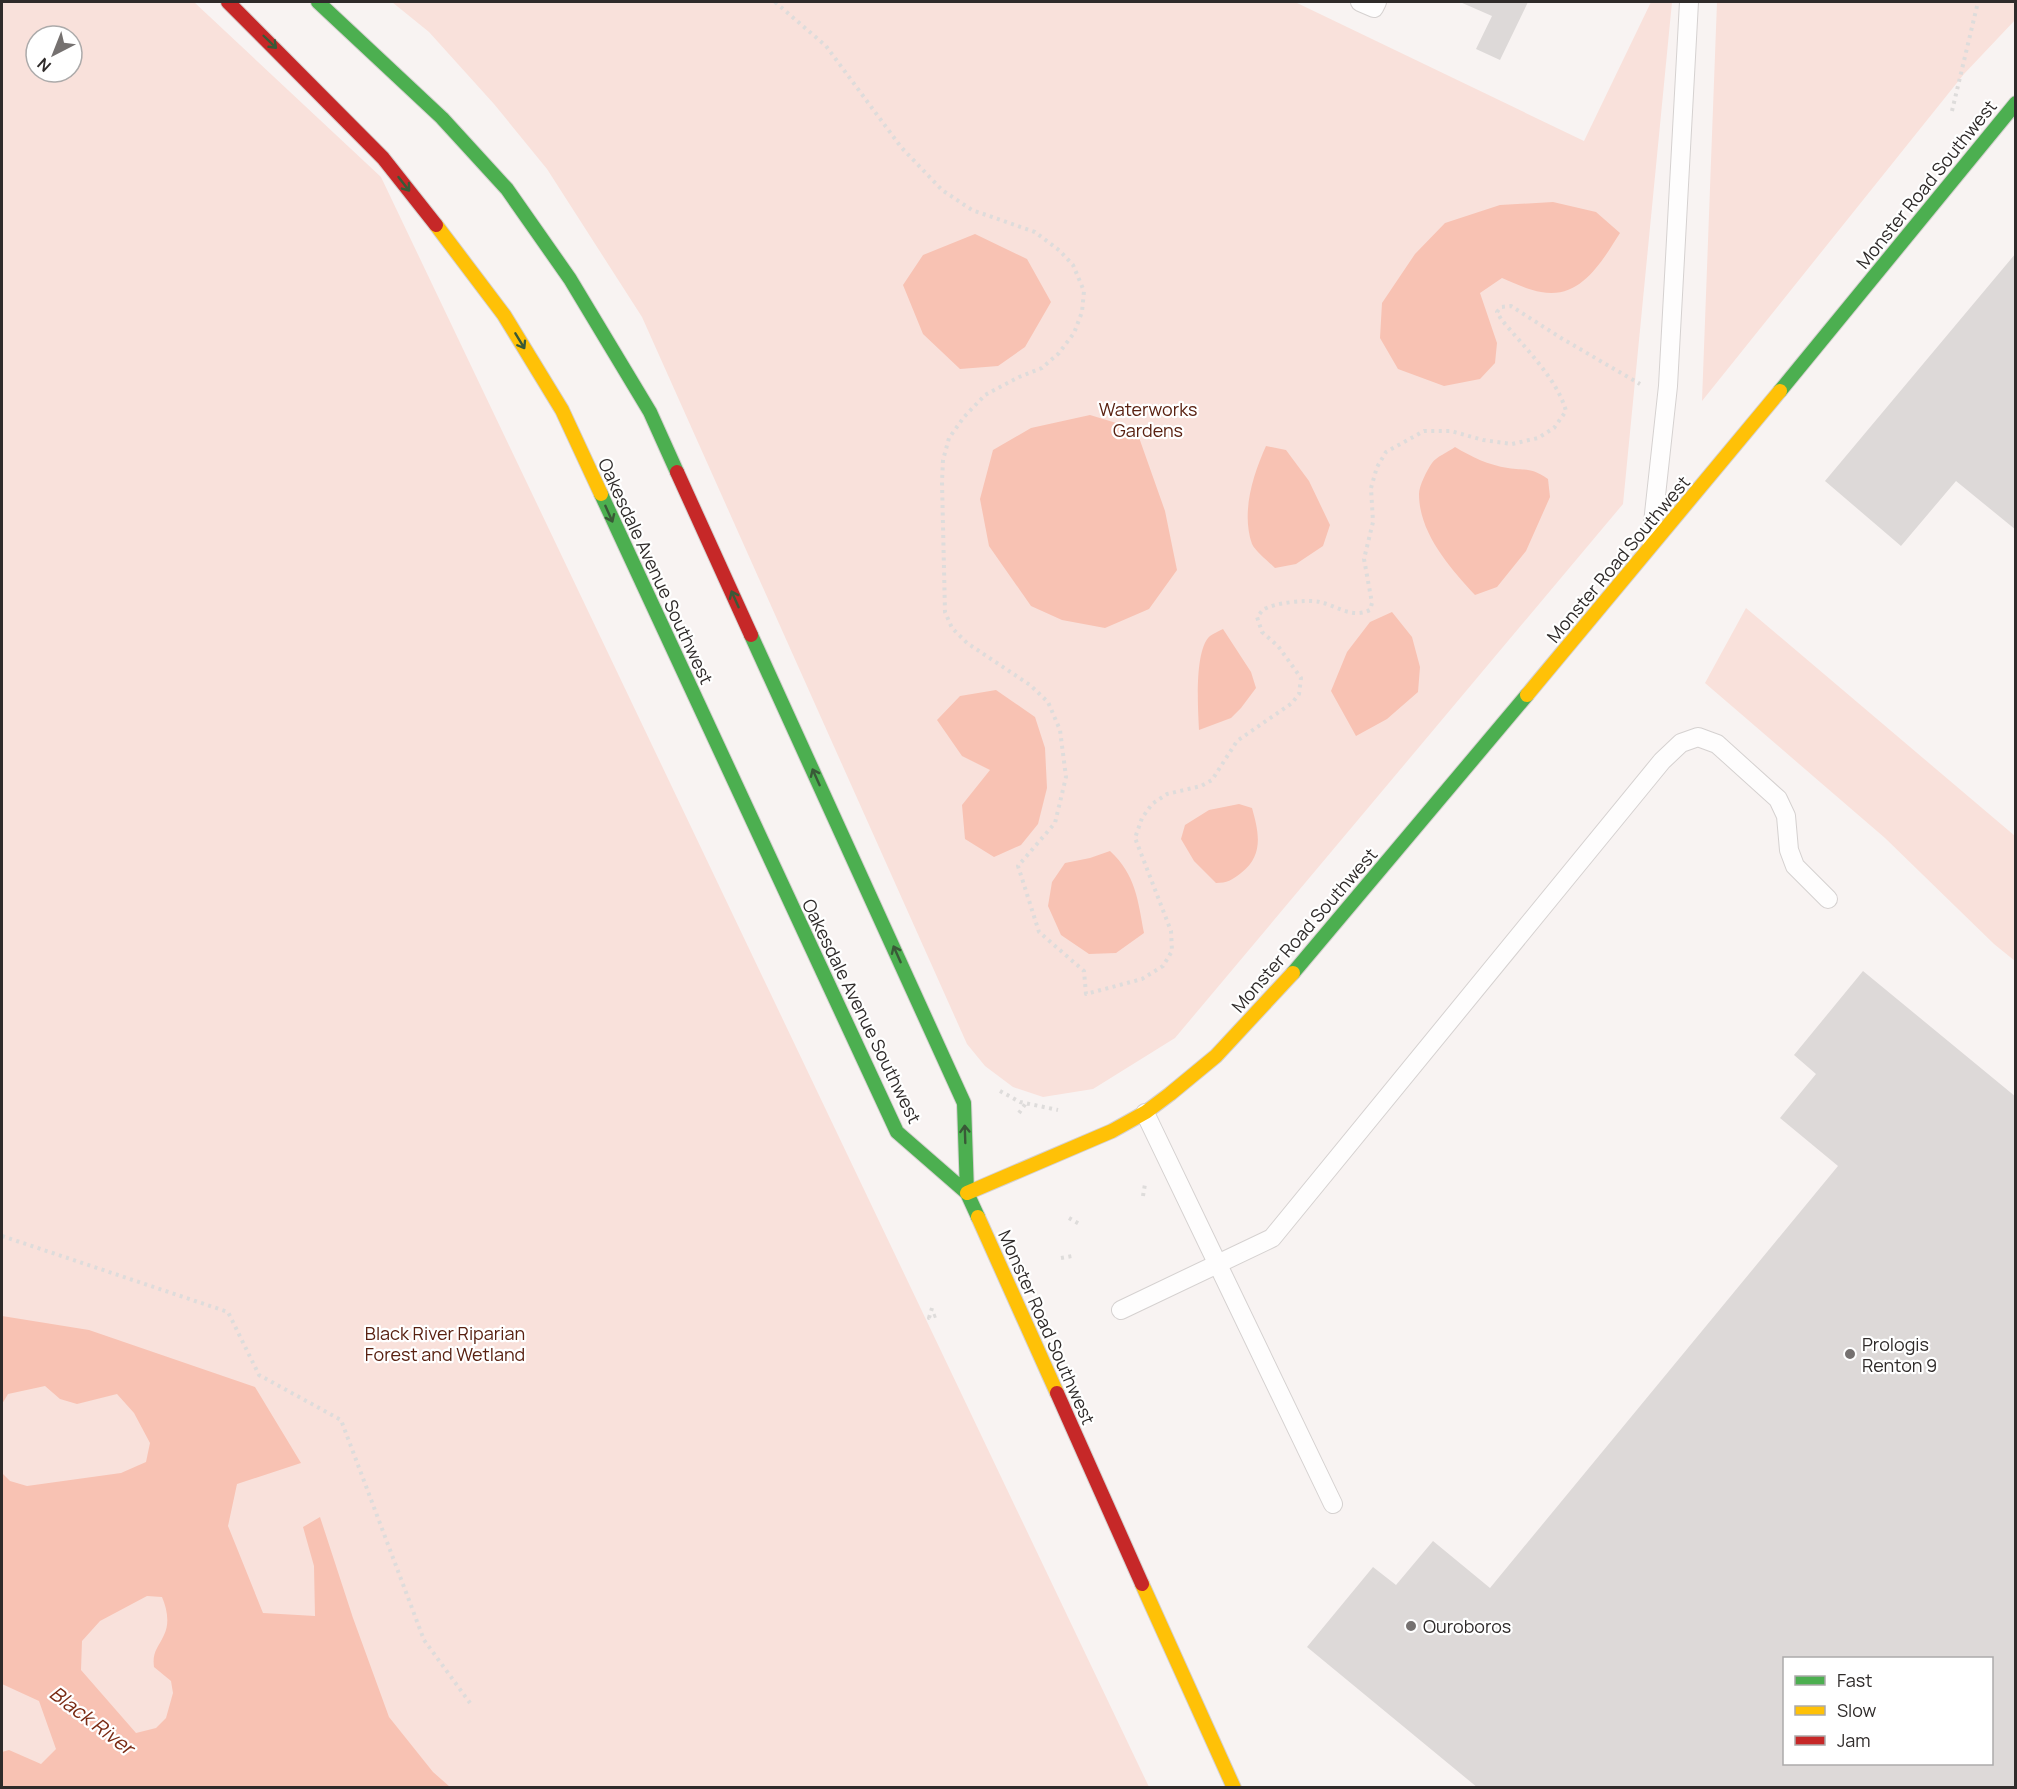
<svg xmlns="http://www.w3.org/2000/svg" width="2017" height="1789" font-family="Manrope,sans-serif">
  <rect width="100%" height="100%" fill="#f8f3f2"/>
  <path fill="#f9e1db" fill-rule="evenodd" d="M 2,2 L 194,2 L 381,177 L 1149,1787 L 2,1788 ZM 36,36 L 72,36 L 72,72 L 36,72 Z
    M 392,2 L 1295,2 L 1584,141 L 1651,2 L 1672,2 L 1623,504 L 1175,1038 L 1093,1089 L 1043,1097 L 1013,1087 L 985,1066 L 967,1044 L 642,317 L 547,169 L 494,104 L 429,32 Z
    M 1717,2 L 2015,2 L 2016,19 L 1964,74 L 1702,401 Z
    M 1746,608 L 2015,836 L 2015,961 L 1994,944 L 1885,838 L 1705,683 Z"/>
  <path fill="#f8c2b3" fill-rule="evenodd" d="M 1553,202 L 1596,212 L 1620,233 C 1602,261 1581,300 1541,292 C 1528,290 1514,283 1502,278 L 1480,293 L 1497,343 L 1495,363 L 1480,379 L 1444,386 L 1398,369 L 1380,338 L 1382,303 L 1415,254 L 1445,223 L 1500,205 Z
    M 975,234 L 1027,259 L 1051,302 L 1025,347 L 998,366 L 960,369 L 923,334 L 903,285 L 923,255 Z
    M 1090,415 L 1136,429 L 1165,511 L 1177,570 L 1149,609 L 1105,628 L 1062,620 L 1031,606 L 989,546 L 980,499 L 993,450 L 1031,428 Z
    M 1266,446 L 1286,450 L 1309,481 L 1330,525 L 1323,546 L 1296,564 L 1275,568 C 1268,561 1256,552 1252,544 C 1241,512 1253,475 1266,446 Z
    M 1455,447 C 1472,457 1488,465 1508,468 C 1528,471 1530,467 1548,479 L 1550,497 L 1526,551 L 1497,587 L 1475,595 C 1450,568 1419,533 1419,494 C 1419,486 1427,470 1432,463 C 1436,457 1448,452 1455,447 Z
    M 1392,612 L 1412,637 L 1420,667 L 1418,692 L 1387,719 L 1356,736 L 1331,691 L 1347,652 L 1370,622 Z
    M 1223,629 L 1251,672 L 1256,688 L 1241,708 L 1231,718 L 1199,730 C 1198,709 1194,650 1210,636 C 1214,633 1219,631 1223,629 Z
    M 996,690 L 1035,717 L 1045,748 L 1047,788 L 1038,824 L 1021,845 L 994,857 L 965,839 L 962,805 L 990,770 L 962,756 L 937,720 L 960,696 Z
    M 1239,804 L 1252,808 C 1259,833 1264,855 1241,873 C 1232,880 1227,883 1216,883 L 1194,861 L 1181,839 L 1185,825 L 1209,810 Z
    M 1110,851 C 1136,875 1138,901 1144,933 L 1116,953 L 1089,954 L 1061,935 L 1048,906 L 1052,882 L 1065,863 L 1090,858 Z
    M 2,1316 L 89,1330 L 255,1387 L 301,1463 L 237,1484 L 228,1526 L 263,1613 L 315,1616 L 314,1566 L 303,1527 L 320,1517 L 353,1618 L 389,1717 L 433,1772 L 450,1787 L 2,1787 L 2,1752 L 9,1750 L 41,1764 L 56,1749 L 39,1701 L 2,1684 L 2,1473 L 10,1481 L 27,1486 L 121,1473 L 146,1462 L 150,1443 L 134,1413 L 117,1394 L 77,1404 L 60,1399 L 45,1386 L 8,1394 L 2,1404 ZM 147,1596 L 162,1597 C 167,1609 170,1623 164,1635 C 158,1648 152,1652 154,1667 L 171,1681 L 173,1693 L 166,1718 L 156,1728 L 136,1733 L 81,1670 L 82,1641 L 100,1621 Z"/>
  <path fill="#ddd9d8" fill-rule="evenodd" d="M 1460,2 L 1528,2 L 1500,60 L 1476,49 L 1492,16 Z
    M 2016,253 L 2016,530 L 1956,481 L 1901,546 L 1825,481 Z
    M 1863,971 L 2016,1097 L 2016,1788 L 1478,1788 L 1307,1647 L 1373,1567 L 1396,1585 L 1433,1541 L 1490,1588 L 1838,1166 L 1780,1118 L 1816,1074 L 1794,1055 ZM 1784,1658 L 1992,1658 L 1992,1764 L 1784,1764 Z"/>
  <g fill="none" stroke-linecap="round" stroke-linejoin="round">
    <defs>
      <path id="lane" d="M 1360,2 L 1374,8 L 1377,2
        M 1651,541 L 1668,386 L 1689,2
        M 1145,1113 L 1333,1504
        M 1121,1310 L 1272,1238 L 1662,761 L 1681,743 L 1698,737 L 1717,744 L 1778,799 L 1786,816 L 1789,850 L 1795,866 L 1828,899"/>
      <path id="fast" d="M 318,2 L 442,118 L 507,189 L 570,279 L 650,412 L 677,472
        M 1780,391 L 2016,103
        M 601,494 L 897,1132 L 967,1193
        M 751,635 L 964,1103 L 967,1193 L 978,1217
        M 1293,973 L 1527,695"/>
      <path id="slow" d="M 436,225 L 504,315 L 562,410 L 601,494
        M 1527,695 L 1780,391
        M 967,1193 L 1112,1131 L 1146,1112 L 1170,1094 L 1216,1056 L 1293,973
        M 978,1217 L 1057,1393
        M 1142,1584 L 1234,1788"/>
      <path id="jam" d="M 228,2 L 383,158 L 436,225
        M 677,472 L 751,635
        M 1057,1393 L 1142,1584"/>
    </defs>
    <use href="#lane" stroke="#d5d1d0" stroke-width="20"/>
    <use href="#fast" stroke="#d5d1d0" stroke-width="16"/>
    <use href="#slow" stroke="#d5d1d0" stroke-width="16"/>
    <use href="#jam" stroke="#d5d1d0" stroke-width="16"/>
    <path stroke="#dedcdb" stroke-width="4" stroke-dasharray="3 4.5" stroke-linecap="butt" d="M 775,2 L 826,46 L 901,147 L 942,190 L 972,210 L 1035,232 L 1060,251 L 1073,265 L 1084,291 L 1082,312 L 1074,333 L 1059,353 L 1042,368 L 1019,377 L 985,395 L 964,417 L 949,438 L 943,460 L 942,482 L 945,612 L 952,628 L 967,643 L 1030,685 L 1048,702 L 1060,730 L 1066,777 L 1055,823 L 1018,866 L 1039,932 L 1084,971 L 1086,994 L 1142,979 L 1163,966 L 1172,951 L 1171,931 L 1135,838 L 1142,818 L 1152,804 L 1167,794 L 1201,786 L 1212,780 L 1237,741 L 1292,703 L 1299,694 L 1301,678 L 1278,646 L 1262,632 L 1257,617 C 1259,615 1261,612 1263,610 C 1272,603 1308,599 1320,602 C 1337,606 1352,619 1370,610 L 1372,603 L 1364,559 L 1373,522 L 1371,488 L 1377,467 L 1386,452 L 1424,431 L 1451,431 L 1483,440 L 1512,444 L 1538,438 L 1554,428 L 1566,411 C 1557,378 1522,345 1501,319 L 1497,312 L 1501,307 L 1511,306 L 1561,338 L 1640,384
      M 1952,111 L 1978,2
      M 1000,1091 L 1020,1102 L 1058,1110
      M 1019,1113 L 1026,1103
      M 1143,1196 L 1145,1184
      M 1069,1218 L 1081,1225
      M 2,1236 L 228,1312 L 259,1375 L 341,1420 L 424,1640 L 470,1703
      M 1061,1258 L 1072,1256
      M 932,1308 L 929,1318 L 940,1314"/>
    <use href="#lane" stroke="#fefdfd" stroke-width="18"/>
    <use href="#fast" stroke="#4caf50" stroke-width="14"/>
    <use href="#slow" stroke="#ffc107" stroke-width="14"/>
    <use href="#jam" stroke="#c62828" stroke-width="14"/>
  </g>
  <defs><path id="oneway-shaft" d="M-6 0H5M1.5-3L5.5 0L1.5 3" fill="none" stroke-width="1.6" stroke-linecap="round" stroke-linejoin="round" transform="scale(1.5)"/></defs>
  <g stroke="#395937">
    <use href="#oneway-shaft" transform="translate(270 42) rotate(44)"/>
    <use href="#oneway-shaft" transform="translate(404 184) rotate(52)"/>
    <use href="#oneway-shaft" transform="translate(520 341) rotate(59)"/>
    <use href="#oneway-shaft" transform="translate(609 514) rotate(66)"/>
    <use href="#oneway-shaft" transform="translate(735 599) rotate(-114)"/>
    <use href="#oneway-shaft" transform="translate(816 777) rotate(-114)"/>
    <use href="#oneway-shaft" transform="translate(897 954) rotate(-114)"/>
    <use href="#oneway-shaft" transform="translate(965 1134) rotate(-92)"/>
  </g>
  <g fill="#757170" stroke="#fff" stroke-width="2">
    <circle cx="1850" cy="1354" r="6"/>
    <circle cx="1411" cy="1626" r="6"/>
  </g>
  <g text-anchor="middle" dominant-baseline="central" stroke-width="4.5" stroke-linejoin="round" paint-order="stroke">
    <g font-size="18" fill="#2f2b2a" stroke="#fff">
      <text transform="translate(1926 184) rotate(-51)">Monster Road Southwest</text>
      <text transform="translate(1618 559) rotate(-50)">Monster Road Southwest</text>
      <text transform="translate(656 571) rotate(65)">Oakesdale Avenue Southwest</text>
      <text transform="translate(1304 930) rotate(-49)">Monster Road Southwest</text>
      <text transform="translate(862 1011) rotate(64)">Oakesdale Avenue Southwest</text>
      <text transform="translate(1047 1327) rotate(66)">Monster Road Southwest</text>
    </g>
    <g font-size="18" fill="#592111" stroke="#fff">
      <text x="1148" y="409">Waterworks<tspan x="1148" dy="21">Gardens</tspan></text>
      <text x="445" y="1333">Black River Riparian<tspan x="445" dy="21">Forest and Wetland</tspan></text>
    </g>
    <g font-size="18" fill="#2f2b2a" stroke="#fff" text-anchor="start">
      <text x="1862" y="1344">Prologis<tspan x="1862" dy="21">Renton 9</tspan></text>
      <text x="1423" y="1626">Ouroboros</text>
    </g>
    <g font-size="20" font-style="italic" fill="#7a2a13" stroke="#fff">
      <text transform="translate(92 1720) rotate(37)">Black River</text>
    </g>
  </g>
  <rect width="2017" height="1789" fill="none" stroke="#2f2b2a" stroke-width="6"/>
  <rect x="1783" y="1657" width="210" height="108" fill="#ffffff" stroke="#acaaaa" stroke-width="1.5"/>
  <rect x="1795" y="1676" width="30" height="9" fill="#4caf50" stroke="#acaaaa" stroke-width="1.5"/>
  <text x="1837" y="1687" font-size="18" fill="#2f2b2a">Fast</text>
  <rect x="1795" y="1706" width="30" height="9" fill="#ffc107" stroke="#acaaaa" stroke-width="1.5"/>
  <text x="1837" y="1717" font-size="18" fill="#2f2b2a">Slow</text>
  <rect x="1795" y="1736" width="30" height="9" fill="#c62828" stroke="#acaaaa" stroke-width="1.5"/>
  <text x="1837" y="1747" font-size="18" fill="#2f2b2a">Jam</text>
  <g transform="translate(54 54) rotate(222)"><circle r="28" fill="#ffffff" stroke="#acaaaa" stroke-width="1.5"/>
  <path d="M0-4.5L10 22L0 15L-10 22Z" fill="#757170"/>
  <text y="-9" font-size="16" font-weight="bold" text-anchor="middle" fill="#2f2b2a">N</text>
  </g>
</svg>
